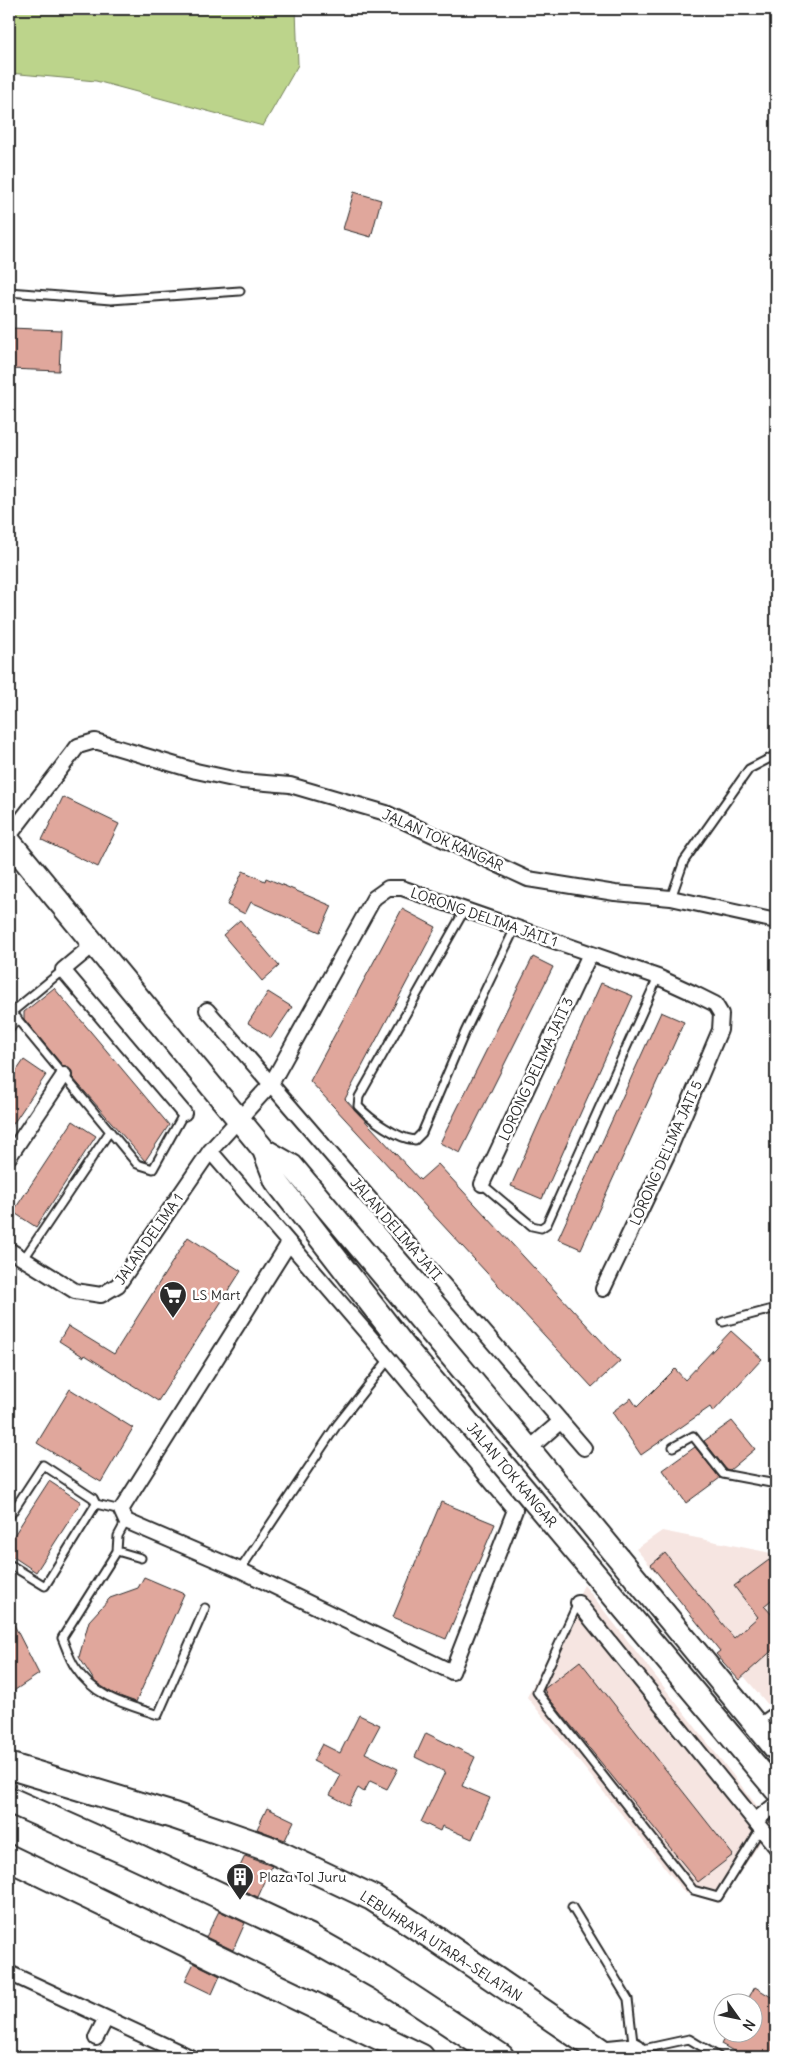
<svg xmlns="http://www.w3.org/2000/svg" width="785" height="2066" font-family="Delius,sans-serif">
  <rect width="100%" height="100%" fill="#fff"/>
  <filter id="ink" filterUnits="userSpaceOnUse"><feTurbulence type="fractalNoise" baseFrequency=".02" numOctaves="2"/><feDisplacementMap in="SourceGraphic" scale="10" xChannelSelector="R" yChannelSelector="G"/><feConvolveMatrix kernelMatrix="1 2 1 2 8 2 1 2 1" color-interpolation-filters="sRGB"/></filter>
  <g filter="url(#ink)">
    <path fill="#f6e5e1" d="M 662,1531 L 776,1554 L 776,1714 L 636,1549 Z
      M 584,1585 L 772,1825 L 719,1903 L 685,1893 L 527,1697 Z"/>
    <path fill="#bcd48b" stroke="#74805b" d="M 9,9 L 296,9 L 298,65 L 263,126 L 96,81 L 9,73 Z"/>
    <path fill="#e0a79c" stroke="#2b2b2b" d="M 354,192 L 381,200 L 371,237 L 343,229 Z
      M 10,328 L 61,330 L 59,371 L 9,369 Z
      M 63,797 L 119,824 L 98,867 L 42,840 Z
      M 243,871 L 265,881 L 266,878 L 332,906 L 320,932 L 251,902 L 245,914 L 227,905 Z
      M 402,909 L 436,927 L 345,1099 L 420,1180 L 438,1164 L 620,1361 L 592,1387 L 310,1081 Z
      M 240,920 L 279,966 L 262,981 L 223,935 Z
      M 533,957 L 553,967 L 460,1153 L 440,1143 Z
      M 601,983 L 633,996 L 542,1199 L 511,1186 Z
      M 54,988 L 169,1125 L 145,1161 L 72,1077 L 72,1071 L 63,1066 L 24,1019 L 24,1012 Z
      M 268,992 L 292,1007 L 271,1038 L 248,1023 Z
      M 661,1012 L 684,1022 L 581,1249 L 558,1239 Z
      M 24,1060 L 46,1075 L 9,1130 L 9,1082 Z
      M 73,1121 L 96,1136 L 36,1227 L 13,1212 Z
      M 188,1237 L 241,1271 L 158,1401 L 85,1355 L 84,1357 L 59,1341 L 68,1326 L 114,1354 Z
      M 731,1331 L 762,1359 L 713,1412 L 710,1407 L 641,1455 L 612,1412 L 631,1398 L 637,1407 L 675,1369 L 685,1380 Z
      M 70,1389 L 133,1428 L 101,1482 L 37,1443 Z
      M 732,1421 L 755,1449 L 730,1470 L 726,1469 L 704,1441 Z
      M 695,1447 L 720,1478 L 686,1503 L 663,1470 Z
      M 49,1481 L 81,1502 L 36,1572 L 9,1554 L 9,1543 Z
      M 441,1502 L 495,1524 L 446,1639 L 393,1617 Z
      M 665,1553 L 734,1638 L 758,1617 L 734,1586 L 769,1560 L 776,1570 L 776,1596 L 764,1606 L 776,1619 L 776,1647 L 739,1680 L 716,1654 L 720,1651 L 651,1565 Z
      M 144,1577 L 184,1594 L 136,1702 L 114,1694 L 95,1682 L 79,1657 L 89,1621 L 110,1598 L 138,1588 Z
      M 9,1615 L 39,1674 L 9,1694 Z
      M 580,1661 L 733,1855 L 698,1882 L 547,1696 L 544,1689 Z
      M 359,1715 L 380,1725 L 365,1753 L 398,1769 L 387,1789 L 370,1781 L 364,1792 L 358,1788 L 349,1805 L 330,1795 L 341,1775 L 313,1761 L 322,1744 L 340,1753 Z
      M 426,1733 L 475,1757 L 462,1786 L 490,1798 L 472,1839 L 442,1826 L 440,1831 L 421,1822 L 445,1772 L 415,1757 Z
      M 267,1808 L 294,1821 L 285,1840 L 257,1829 Z
      M 245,1856 L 272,1866 L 258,1897 L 231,1885 Z
      M 219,1911 L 245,1923 L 233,1950 L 206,1937 Z
      M 194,1963 L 220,1976 L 212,1994 L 185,1981 Z
      M 755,1987 L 776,2000 L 776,2057 L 744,2057 L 721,2044 L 727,2034 L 752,2034 L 752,2004 L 745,2004 Z"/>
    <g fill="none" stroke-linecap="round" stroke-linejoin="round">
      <defs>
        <path id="service" d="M 9,292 L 111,300 L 240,291
          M 671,898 L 684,861 L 749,769 L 776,755
          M 464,911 L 359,1097 L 358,1106 C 370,1119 398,1139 415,1140 L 422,1133 L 465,1032 L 515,928
          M 9,1009 L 137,1164 L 153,1169 L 184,1113
          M 12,1012 L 63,970
          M 9,1030 L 17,1018
          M 482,1184 L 532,1226 L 541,1228 L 547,1224 L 658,977
          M 23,1260 L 110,1131
          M 723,1322 L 776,1308
          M 673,1447 L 693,1436 L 723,1474 L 776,1484
          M 9,1517 L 43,1465 L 93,1498 L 96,1504 L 121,1510
          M 126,1521 L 118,1536 L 117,1551 L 62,1638 C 66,1647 69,1658 75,1667 C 95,1698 126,1704 158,1715 L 205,1608
          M 117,1551 L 141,1558
          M 9,1564 L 45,1586 L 96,1504
          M 240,1570 L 337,1425 L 389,1359
          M 578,1603 L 537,1692 L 693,1890 L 718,1897 L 761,1828
          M 759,1722 L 776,1710
          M 572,1907 L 628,1999 L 634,2051 L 689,2039 L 719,2057"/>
        <path id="minor" d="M 9,836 L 78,746 L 95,741 L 196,771 L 242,781 L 290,785 L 386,813 L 528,879 L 615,893 L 671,898 L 776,921
          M 93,945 L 63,970 L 184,1113
          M 207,1010 L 584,1448
          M 210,1151 L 389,1359 L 515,1510 L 452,1672 L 240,1570 L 126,1521 L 121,1510 L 289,1243
          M 9,1157 L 64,1075
          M 482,1184 L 590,954
          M 9,1250 L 75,1291 L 101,1295 L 118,1285 L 210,1151 L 271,1084 L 374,898 L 388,888 L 402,888 L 658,977 L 693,993 L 715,1004 L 721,1014 L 720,1030 L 667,1155 L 603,1289
          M 529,1449 L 561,1421
          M 578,1603 L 776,1847
          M 755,1821 L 776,1804
          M 9,1973 L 190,2057
          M 96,2038 L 106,2018"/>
        <path id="primary" d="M 9,841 L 264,1150 L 276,1181 L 403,1345 L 776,1790
          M 264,1150 L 292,1166 L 529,1449 L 776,1749"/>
        <path id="motorway" d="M 9,1766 L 175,1816 L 267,1848 L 373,1898 L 436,1939 L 609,2057
          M 9,1800 L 131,1854 L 309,1937 L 383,1979 L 501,2057
          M 9,1858 L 421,2057
          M 604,2054 L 634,2051"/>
      </defs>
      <use href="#service" stroke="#2b2b2b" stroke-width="11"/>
      <use href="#minor" stroke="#2b2b2b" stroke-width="18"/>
      <use href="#primary" stroke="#2b2b2b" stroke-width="26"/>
      <use href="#motorway" stroke="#2b2b2b" stroke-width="29"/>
      <use href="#service" stroke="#fff" stroke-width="7"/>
      <use href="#minor" stroke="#fff" stroke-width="14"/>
      <use href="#primary" stroke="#fff" stroke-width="22"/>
      <use href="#motorway" stroke="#fff" stroke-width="25"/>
    </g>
  </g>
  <defs>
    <symbol id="supermarket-pin" viewBox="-11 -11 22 30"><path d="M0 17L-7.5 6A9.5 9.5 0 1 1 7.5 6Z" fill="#2b2b2b" stroke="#fff"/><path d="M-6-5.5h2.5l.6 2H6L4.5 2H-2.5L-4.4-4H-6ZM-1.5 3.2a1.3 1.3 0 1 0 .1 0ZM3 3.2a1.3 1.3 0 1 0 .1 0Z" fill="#fff"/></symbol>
    <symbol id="building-pin" viewBox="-11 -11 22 30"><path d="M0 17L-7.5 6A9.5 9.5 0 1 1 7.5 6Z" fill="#2b2b2b" stroke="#fff"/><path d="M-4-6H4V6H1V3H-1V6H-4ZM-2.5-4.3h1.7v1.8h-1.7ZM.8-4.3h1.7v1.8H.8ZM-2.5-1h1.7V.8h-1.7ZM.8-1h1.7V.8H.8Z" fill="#fff"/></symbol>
  </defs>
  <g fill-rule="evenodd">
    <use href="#supermarket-pin" x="157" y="1279" width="32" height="43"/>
    <use href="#building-pin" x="224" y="1861" width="32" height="43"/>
  </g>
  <g text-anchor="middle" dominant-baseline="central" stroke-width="5" stroke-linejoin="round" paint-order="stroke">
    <g font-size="14" fill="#2b2b2b" stroke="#fff">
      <text transform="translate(443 840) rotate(24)">JALAN TOK KANGAR</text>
      <text transform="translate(484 917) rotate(19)">LORONG DELIMA JATI 1</text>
      <text transform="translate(536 1069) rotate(-65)">LORONG DELIMA JATI 3</text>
      <text transform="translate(666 1153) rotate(-66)">LORONG DELIMA JATI 5</text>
      <text transform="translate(396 1229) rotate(49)">JALAN DELIMA JATI</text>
      <text transform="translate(149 1239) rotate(-55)">JALAN DELIMA 1</text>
      <text transform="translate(512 1475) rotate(50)">JALAN TOK KANGAR</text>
      <text transform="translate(441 1946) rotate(33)">LEBUHRAYA UTARA–SELATAN</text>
    </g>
    <g font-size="14" fill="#2b2b2b" stroke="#fff" text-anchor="start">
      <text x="192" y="1295">LS Mart</text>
      <text x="259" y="1877">Plaza Tol Juru</text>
    </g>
  </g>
  <rect width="785" height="2066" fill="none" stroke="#fff" stroke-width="30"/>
  <rect x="15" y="15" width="755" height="2036" fill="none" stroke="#2b2b2b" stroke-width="2" filter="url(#ink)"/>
  <g transform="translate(738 2018) rotate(123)"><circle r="24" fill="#ffffff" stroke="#aaaaaa"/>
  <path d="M0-4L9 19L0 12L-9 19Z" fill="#2b2b2b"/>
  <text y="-8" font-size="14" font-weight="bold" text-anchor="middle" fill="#2b2b2b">N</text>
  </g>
</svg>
